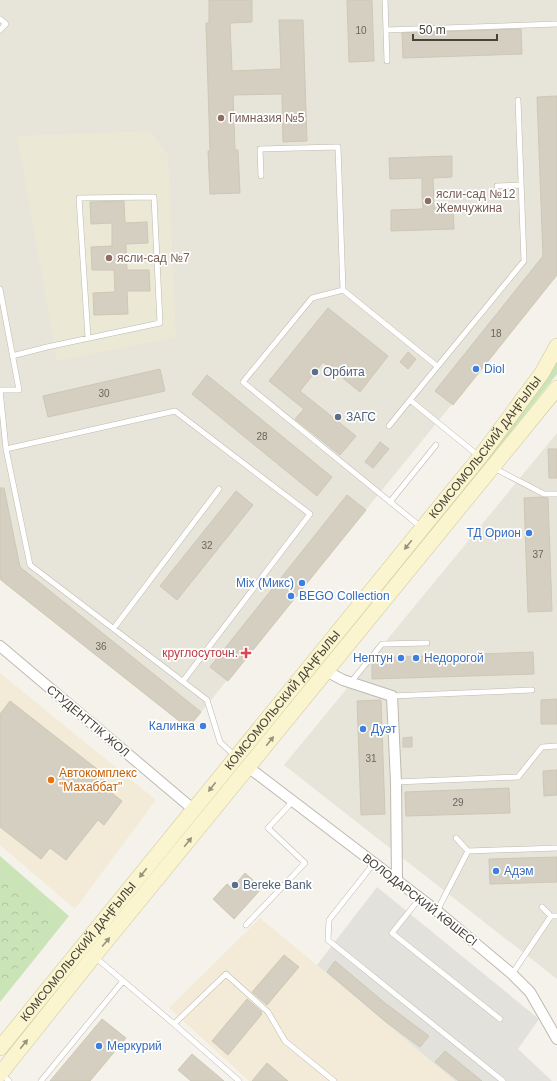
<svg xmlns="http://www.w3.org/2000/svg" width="557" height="1081" font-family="Helvetica,sans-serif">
  <defs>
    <pattern id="forest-crowns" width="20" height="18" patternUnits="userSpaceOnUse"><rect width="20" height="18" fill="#cbe4b7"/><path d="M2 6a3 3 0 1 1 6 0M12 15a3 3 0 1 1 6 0" fill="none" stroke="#b0c59e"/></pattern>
  </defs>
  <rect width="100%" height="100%" fill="#f4f2eb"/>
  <path fill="#e7e4d9" d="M 0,0 L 557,0 L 557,275 L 189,727 L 0,579 Z
    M 557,433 L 557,979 L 284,765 Z"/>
  <path fill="#f3ebd8" d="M 0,673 L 156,800 L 75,909 L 0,845 Z
    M 260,918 L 317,965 L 455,1081 L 249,1081 L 169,1008 Z"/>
  <path fill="#e3e1dc" d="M 377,887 L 539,1019 L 518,1049 L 552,1081 L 455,1081 L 317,965 Z"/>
  <path fill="#ebe8d6" d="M 151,131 L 168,155 L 176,337 L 57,361 L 17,136 Z"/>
  <path fill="#cbe4b7" d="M 557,357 L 557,374 L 480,471 L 476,468 Z
    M 0,856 L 69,916 L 0,1002 Z"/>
  <path fill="url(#forest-crowns)" d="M 0,881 L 8,882 L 54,925 L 0,989 Z"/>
  <path fill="#d4cfc1" stroke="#cec7b5" d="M 209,0 L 252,0 L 252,22 L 230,23 L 232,71 L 281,69 L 279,20 L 303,20 L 307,141 L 283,142 L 282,94 L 233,95 L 235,150 L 238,150 L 240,193 L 210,194 L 208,151 L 210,151 L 206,23 L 209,23 Z
    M 347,0 L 372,0 L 374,61 L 349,62 Z
    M 521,29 L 522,54 L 403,58 L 402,33 Z
    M 557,96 L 557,275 L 453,405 L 435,391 L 543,256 L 537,97 Z
    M 452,156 L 452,177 L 433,178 L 434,208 L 453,208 L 454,229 L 391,231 L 391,210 L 423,209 L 422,194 L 422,178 L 390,179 L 389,158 Z
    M 124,201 L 125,223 L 147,222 L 148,243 L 126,244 L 127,270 L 149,270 L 150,291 L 127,291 L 128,314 L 94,315 L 93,293 L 115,292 L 114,270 L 92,270 L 91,247 L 112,246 L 112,223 L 91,224 L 90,202 Z
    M 328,308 L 388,356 L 360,392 L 323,362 L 300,391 L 356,436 L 340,455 L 295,419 L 304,409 L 269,381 Z
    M 408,352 L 416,359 L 408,369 L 400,362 Z
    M 160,369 L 165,391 L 48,417 L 43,396 Z
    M 207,375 L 332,477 L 317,496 L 192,394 Z
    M 380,442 L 389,449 L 373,468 L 365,462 Z
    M 548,449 L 557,449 L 557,478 L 549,478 Z
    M 0,488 L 4,488 L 20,567 L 201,712 L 188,728 L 1,580 L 0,573 Z
    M 236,491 L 253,505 L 177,600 L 160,586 Z
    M 347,495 L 366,510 L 228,681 L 210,667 Z
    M 541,497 L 548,498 L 552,611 L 528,612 L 524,498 Z
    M 533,652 L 534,674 L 372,679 L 372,663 L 376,658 Z
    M 557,699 L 557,724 L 541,724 L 541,700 Z
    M 381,700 L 385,814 L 361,815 L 357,701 Z
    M 10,701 L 106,776 L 100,784 L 122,801 L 104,825 L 98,820 L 66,860 L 50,848 L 41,859 L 0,827 L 0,714 Z
    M 412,737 L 412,747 L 403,747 L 403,738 Z
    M 557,770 L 557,795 L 544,796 L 543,771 Z
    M 509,788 L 510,813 L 406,816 L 405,792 Z
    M 557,857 L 557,882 L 490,884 L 489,859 Z
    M 245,873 L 262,888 L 234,919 L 213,899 L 227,884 L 232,888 Z
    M 284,955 L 299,967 L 267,1005 L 252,992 Z
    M 335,961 L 385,1003 L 429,1036 L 420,1047 L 386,1022 L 327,972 Z
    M 247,999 L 262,1012 L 260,1013 L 262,1014 L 228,1055 L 212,1041 Z
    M 102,1019 L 126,1038 L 90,1081 L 50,1081 Z
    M 445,1051 L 482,1081 L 459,1081 L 435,1062 Z
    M 192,1054 L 224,1081 L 191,1081 L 178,1070 Z
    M 267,1063 L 288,1081 L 252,1081 Z"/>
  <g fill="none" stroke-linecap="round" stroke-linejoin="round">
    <defs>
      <path id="lane" d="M 385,0 L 387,61
        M 0,19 L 6,24 L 0,30
        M 386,30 L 557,24
        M 261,176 L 260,149 L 338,147 L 343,290
        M 497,186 L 521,185
        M 0,289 L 19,390 L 0,390
        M 12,356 L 47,347 L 160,323 L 154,197 L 79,198 L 88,338
        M 0,390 L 6,449 L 30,565 L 207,700 L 220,742 L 235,756
        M 389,426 L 410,400
        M 6,449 L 175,411 L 310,514 L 183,681
        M 480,457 L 410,400 L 524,261 L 518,100
        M 494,468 L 544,494 L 557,494
        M 390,502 L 436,445
        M 421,527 L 243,382 L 312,298 L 343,290 L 437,366
        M 114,628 L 219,489
        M 351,682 L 382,644 L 427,643
        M 392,696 L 532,690
        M 396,782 L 518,777 L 542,747 L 557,746
        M 456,838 L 468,851
        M 374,863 L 329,920 L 328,940 L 503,1081
        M 420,898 L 392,933 L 500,1019
        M 542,907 L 551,916
        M 437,911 L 468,851 L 557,848
        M 246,925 L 305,863 L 268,828 L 293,801
        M 95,957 L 174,1024 L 239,1081
        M 512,974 L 551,916 L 557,916
        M 174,1024 L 226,974 L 268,1012 L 285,1041 L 334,1081
        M 1,1074 L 9,1081
        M 41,1081 L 123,981"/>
      <path id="street" d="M 0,646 L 194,810
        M 326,671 L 343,680 L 392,696 L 396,782 L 397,880
        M 248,767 L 437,911 L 512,974 L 530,992 L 557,1039"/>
      <g id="secondary">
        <path id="s1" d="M 0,1048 L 480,457 L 542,373 L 557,346"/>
        <path d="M 0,1074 L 94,956 L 557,388"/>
      </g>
    </defs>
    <use href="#lane" stroke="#bebaae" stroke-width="6"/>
    <use href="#street" stroke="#bebaae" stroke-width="12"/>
    <use href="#secondary" stroke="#cfc79e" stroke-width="16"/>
    <use href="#lane" stroke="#fff" stroke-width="5"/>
    <use href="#street" stroke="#fff" stroke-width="10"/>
    <use href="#secondary" stroke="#faf4cf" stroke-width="15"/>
  </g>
  <defs><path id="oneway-solid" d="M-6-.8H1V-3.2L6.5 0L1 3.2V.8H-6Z"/></defs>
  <g fill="#98937c">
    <use href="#oneway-solid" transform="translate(408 545) rotate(129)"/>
    <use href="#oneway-solid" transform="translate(270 741) rotate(-51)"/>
    <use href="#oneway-solid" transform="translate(212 787) rotate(128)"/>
    <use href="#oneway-solid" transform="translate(188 842) rotate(-51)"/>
    <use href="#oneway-solid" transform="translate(143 873) rotate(129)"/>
    <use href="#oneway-solid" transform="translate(106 942) rotate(-50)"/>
    <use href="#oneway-solid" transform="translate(24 1044) rotate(-51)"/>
  </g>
  <g fill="#8d6e63" stroke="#fff" stroke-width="1.5">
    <circle cx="221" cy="118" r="4"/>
    <circle cx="428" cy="201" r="4"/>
    <circle cx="109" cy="258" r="4"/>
  </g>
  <g fill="#3f7fe0" stroke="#fff" stroke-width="1.5">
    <circle cx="476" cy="369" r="4"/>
    <circle cx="529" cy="533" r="4"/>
    <circle cx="302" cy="583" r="4"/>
    <circle cx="291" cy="596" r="4"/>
    <circle cx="401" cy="658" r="4"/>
    <circle cx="416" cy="658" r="4"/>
    <circle cx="203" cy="726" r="4"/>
    <circle cx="363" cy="729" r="4"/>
    <circle cx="496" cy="871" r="4"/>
    <circle cx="99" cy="1046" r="4"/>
  </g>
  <g fill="#5c6f8a" stroke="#fff" stroke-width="1.5">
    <circle cx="315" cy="372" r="4"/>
    <circle cx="338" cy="417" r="4"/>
    <circle cx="235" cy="885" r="4"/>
  </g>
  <path fill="#e0444e" stroke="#fff" stroke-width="1.5" d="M244 647h4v4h4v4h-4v4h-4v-4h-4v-4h4z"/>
  <circle fill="#e8710a" stroke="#fff" stroke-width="1.5" cx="51" cy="780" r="4"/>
  <g text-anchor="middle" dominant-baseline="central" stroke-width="3.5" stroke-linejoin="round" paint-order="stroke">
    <g font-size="10" fill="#6a665b">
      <text x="361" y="30">10</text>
      <text x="496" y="333">18</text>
      <text x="104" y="393">30</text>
      <text x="262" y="436">28</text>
      <text x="207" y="545">32</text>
      <text x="538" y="554">37</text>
      <text x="101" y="646">36</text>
      <text x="371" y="758">31</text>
      <text x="458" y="802">29</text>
    </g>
    <g font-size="12" fill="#785e54" stroke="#fff" text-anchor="start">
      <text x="229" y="118">Гимназия №5</text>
      <text x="436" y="194">ясли-сад №12<tspan x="436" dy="14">Жемчужина</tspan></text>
      <text x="117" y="258">ясли-сад №7</text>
    </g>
    <g font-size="12" fill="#366cbe" stroke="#fff" text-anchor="start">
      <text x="484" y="369">Diol</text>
      <text x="521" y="533" text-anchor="end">ТД Орион</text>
      <text x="294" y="583" text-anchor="end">Mix (Микс)</text>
      <text x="299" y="596">BEGO Collection</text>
      <text x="393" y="658" text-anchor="end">Нептун</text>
      <text x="424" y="658">Недорогой</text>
      <text x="195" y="726" text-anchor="end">Калинка</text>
      <text x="371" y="729">Дуэт</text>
      <text x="504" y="871">Адэм</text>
      <text x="107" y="1046">Меркурий</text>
    </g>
    <g font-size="12" fill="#4e5e75" stroke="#fff" text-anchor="start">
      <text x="323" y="372">Орбита</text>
      <text x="346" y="417">ЗАГС</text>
      <text x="243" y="885">Bereke Bank</text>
    </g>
    <g font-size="12" fill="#474339" stroke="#fff">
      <text stroke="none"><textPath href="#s1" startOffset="772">КОМСОМОЛЬСКИЙ ДАҢҒЫЛЫ</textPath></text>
      <text stroke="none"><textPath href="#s1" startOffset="448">КОМСОМОЛЬСКИЙ ДАҢҒЫЛЫ</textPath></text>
      <text transform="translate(88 721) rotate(40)">СТУДЕНТТІК ЖОЛ</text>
      <text transform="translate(420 900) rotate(38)">ВОЛОДАРСКИЙ КӨШЕСІ</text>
      <text stroke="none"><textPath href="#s1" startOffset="124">КОМСОМОЛЬСКИЙ ДАҢҒЫЛЫ</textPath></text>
    </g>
    <g font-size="12" fill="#be3a42" stroke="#fff" text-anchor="end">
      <text x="238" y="653">круглосуточн.</text>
    </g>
    <g font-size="12" fill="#c56008" stroke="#fff" text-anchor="start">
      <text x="59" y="773">Автокомплекс<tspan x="59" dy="14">"Махаббат"</tspan></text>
    </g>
  </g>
  <path d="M413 34v6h84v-6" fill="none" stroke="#474339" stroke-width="2"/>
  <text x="419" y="34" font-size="12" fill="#474339" stroke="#ffffff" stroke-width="3" paint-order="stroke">50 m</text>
</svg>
